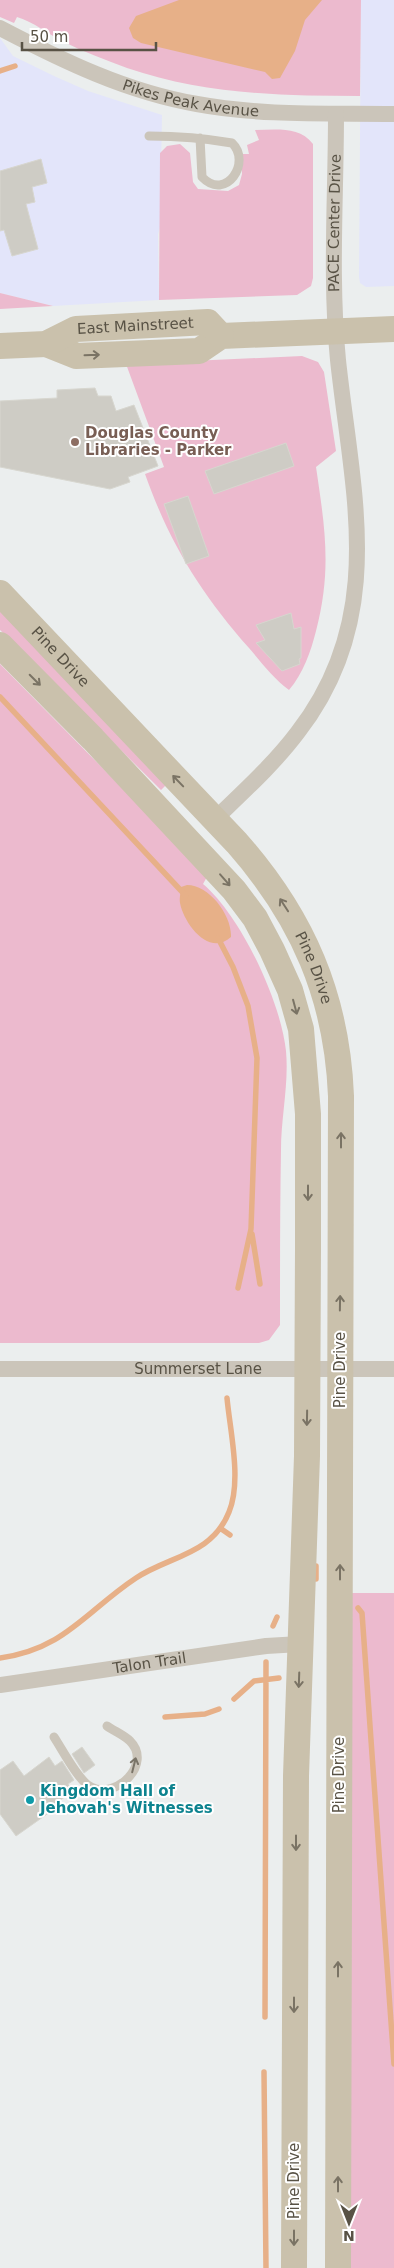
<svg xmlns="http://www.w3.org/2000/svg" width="394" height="2268" font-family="'DejaVu Sans',sans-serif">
  <rect width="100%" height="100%" fill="#ebeeee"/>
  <path fill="#e3e5fa" d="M 361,0 L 394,0 L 394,286 L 366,287 L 360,283 L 359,277 Z
    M 0,38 L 13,56 L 54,76 L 88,91 L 162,115 L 160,227 L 158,234 L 159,300 L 53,306 L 0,293 Z"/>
  <path fill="#ecbace" d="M 0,0 L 361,0 L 360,96 C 281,96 203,94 127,68 C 106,60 84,52 64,42 C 48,34 34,22 17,17 L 14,23 L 0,17 Z
    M 255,130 C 276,130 299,126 313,144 L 313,278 L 311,286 L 297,295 L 159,300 L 160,153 L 167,146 L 180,144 L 190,153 L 193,182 L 198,189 L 228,191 L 239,185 L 242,174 L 241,154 L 249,154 L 247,145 L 259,140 Z
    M 0,293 L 53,306 L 0,309 Z
    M 302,356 L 318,362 L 324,372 L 336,451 L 316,467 C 325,528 332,570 316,631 C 311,651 303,674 289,690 C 274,679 261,662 249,648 C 201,594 169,542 145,474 L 164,467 L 126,364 Z
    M 0,610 L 166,785 L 161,790 L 0,630 Z
    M 0,664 L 208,875 L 203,884 C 241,916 281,1002 286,1051 C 289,1084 281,1117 281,1150 C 280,1208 280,1267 280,1325 L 269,1340 L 259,1343 L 0,1343 Z
    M 350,1593 L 394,1593 L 394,2268 L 350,2268 Z"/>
  <path fill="#e7b088" d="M 179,0 L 322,0 L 305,20 L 295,51 L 280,78 L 272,79 L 265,72 L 141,43 L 133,38 L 129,28 L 136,16 Z
    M 187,885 C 209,885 232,915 231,937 C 209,957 184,924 180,903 C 179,898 181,892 181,887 Z"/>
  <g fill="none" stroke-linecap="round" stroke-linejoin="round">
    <path stroke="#e7b088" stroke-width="5.5" d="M 0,71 L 15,66
      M 0,697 L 186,896
      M 218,938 L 233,967 L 248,1006 L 257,1058 L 251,1229 L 238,1288
      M 252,1234 L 260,1284
      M 220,1528 L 230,1535
      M 316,1566 L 316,1579
      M 358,1608 L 362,1613 L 394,2064
      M 273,1626 L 277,1617
      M 0,1658 C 65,1649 86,1611 136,1578 C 169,1556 212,1555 229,1512 C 242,1481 230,1431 227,1398
      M 234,1699 L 254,1681 L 279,1678
      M 165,1717 L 205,1714 L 219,1709
      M 265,2017 L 266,1662
      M 264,2072 L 266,2268"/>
  </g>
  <path fill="#ceccc5" stroke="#d7d6cf" d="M 41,159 L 47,183 L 32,187 L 35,202 L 26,204 L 38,249 L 12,256 L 4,230 L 0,231 L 0,171 Z
    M 95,388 L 98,396 L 111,396 L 116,411 L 134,405 L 158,466 L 128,477 L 130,482 L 110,489 L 0,467 L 0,401 L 57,398 L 57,390 Z
    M 286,443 L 294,466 L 214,494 L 205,471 Z
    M 188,496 L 209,556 L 186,564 L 164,504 Z
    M 291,613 L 294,629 L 301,627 L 301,658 L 299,659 L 300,664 L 282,671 L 256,643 L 265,640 L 256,625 Z
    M 82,1747 L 95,1765 L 84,1773 L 72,1754 Z
    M 49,1757 L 55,1766 L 62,1761 L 74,1780 L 68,1784 L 73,1791 L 48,1809 L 50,1812 L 16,1836 L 0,1814 L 0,1770 L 13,1761 L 24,1776 Z"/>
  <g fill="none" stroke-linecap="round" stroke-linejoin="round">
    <path stroke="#cbc5ba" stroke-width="9" d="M 149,136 C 177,136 204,138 232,143 C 252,162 226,202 202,177 L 200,138
      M 54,1737 C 62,1749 79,1782 91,1787 C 116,1800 153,1764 130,1741 C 124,1735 114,1731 107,1726"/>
    <g stroke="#cbc5ba" stroke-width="16">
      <path id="s1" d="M 0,28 C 63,61 127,92 197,104 C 262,116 328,113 394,114"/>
      <path id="s2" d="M 214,820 C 243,792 274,764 298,732 C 388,616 352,492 338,360 C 330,278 336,196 336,114"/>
      <path id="s3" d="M 0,1369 L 394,1369"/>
      <path id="s4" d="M 0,1685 L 266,1646 L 300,1644"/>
    </g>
    <g stroke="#cac1ac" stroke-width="26">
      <path d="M 46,344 L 76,356 L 199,351 L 221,336 L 394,329"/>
      <path id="s5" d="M 0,346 L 46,344 L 76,329 L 208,322 L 221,336"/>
      <path id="s6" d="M 0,593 L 237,843 C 303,918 337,997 341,1096 L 338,2268"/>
      <path d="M 0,645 L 93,739 L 234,890 L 255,918 L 272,950 L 290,990 L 301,1029 L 308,1114 L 308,1249 L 307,1456 L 296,1776 L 294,2268"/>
    </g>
  </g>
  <defs><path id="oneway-shaft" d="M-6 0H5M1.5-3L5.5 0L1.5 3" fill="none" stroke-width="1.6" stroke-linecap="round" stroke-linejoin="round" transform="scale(1.25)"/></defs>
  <g stroke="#7a7364">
    <use href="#oneway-shaft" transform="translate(92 355) rotate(-2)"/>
    <use href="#oneway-shaft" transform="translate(35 680) rotate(45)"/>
    <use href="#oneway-shaft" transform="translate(178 781) rotate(-134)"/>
    <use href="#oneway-shaft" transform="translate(225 880) rotate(49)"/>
    <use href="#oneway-shaft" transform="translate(284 905) rotate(-123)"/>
    <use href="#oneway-shaft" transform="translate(295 1007) rotate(75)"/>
    <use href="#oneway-shaft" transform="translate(341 1140) rotate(-90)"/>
    <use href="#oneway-shaft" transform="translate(308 1193) rotate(90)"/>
    <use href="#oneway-shaft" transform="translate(340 1303) rotate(-89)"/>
    <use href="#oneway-shaft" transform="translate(307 1418) rotate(91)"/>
    <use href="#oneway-shaft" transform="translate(340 1572) rotate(-90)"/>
    <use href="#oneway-shaft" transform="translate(299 1680) rotate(92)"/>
    <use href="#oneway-shaft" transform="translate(296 1843) rotate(90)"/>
    <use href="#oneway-shaft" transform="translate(338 1969) rotate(-90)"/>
    <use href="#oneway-shaft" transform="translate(294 2005) rotate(90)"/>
    <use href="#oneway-shaft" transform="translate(338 2184) rotate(-90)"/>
    <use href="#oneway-shaft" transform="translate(294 2238) rotate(90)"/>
  </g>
  <use stroke="#7a7468" href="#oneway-shaft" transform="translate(134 1765) rotate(-76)"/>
  <circle fill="#8d6e63" stroke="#fff" stroke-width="2" cx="75" cy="442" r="5"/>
  <circle fill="#0f9aa8" stroke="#fff" stroke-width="2" cx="30" cy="1800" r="5"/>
  <g text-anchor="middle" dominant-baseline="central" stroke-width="4" stroke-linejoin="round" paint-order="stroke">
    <g font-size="15" fill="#585245" stroke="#fff">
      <text stroke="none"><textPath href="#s1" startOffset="205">Pikes Peak Avenue</textPath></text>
      <text stroke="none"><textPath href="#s2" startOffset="645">PACE Center Drive</textPath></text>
      <text stroke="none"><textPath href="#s5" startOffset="139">East Mainstreet</textPath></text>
      <text stroke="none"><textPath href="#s6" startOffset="88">Pine Drive</textPath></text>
      <text stroke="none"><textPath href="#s6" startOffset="492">Pine Drive</textPath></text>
      <text stroke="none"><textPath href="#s3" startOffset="198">Summerset Lane</textPath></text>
      <text transform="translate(340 1370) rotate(-90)">Pine Drive</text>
      <text stroke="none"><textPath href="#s4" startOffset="151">Talon Trail</textPath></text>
      <text transform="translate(339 1775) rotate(-90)">Pine Drive</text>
      <text transform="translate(294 2181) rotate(-90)">Pine Drive</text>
    </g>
    <g font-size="15" font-weight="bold" fill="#785e54" stroke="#fff" text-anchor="start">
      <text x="85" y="433">Douglas County<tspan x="85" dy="17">Libraries - Parker</tspan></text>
    </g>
    <g font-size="15" font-weight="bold" fill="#0d838f" stroke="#fff" text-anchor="start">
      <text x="40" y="1791">Kingdom Hall of<tspan x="40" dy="17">Jehovah's Witnesses</tspan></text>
    </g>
  </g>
  <g transform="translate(349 2223) rotate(180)" stroke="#ffffff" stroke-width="4" paint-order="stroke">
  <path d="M0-4L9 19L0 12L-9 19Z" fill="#585245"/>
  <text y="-8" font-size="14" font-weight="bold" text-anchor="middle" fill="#585245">N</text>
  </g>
  <path d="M22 42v8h134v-8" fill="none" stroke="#585245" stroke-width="2.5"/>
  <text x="30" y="42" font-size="15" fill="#585245" stroke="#ffffff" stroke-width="4" paint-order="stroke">50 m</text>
</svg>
